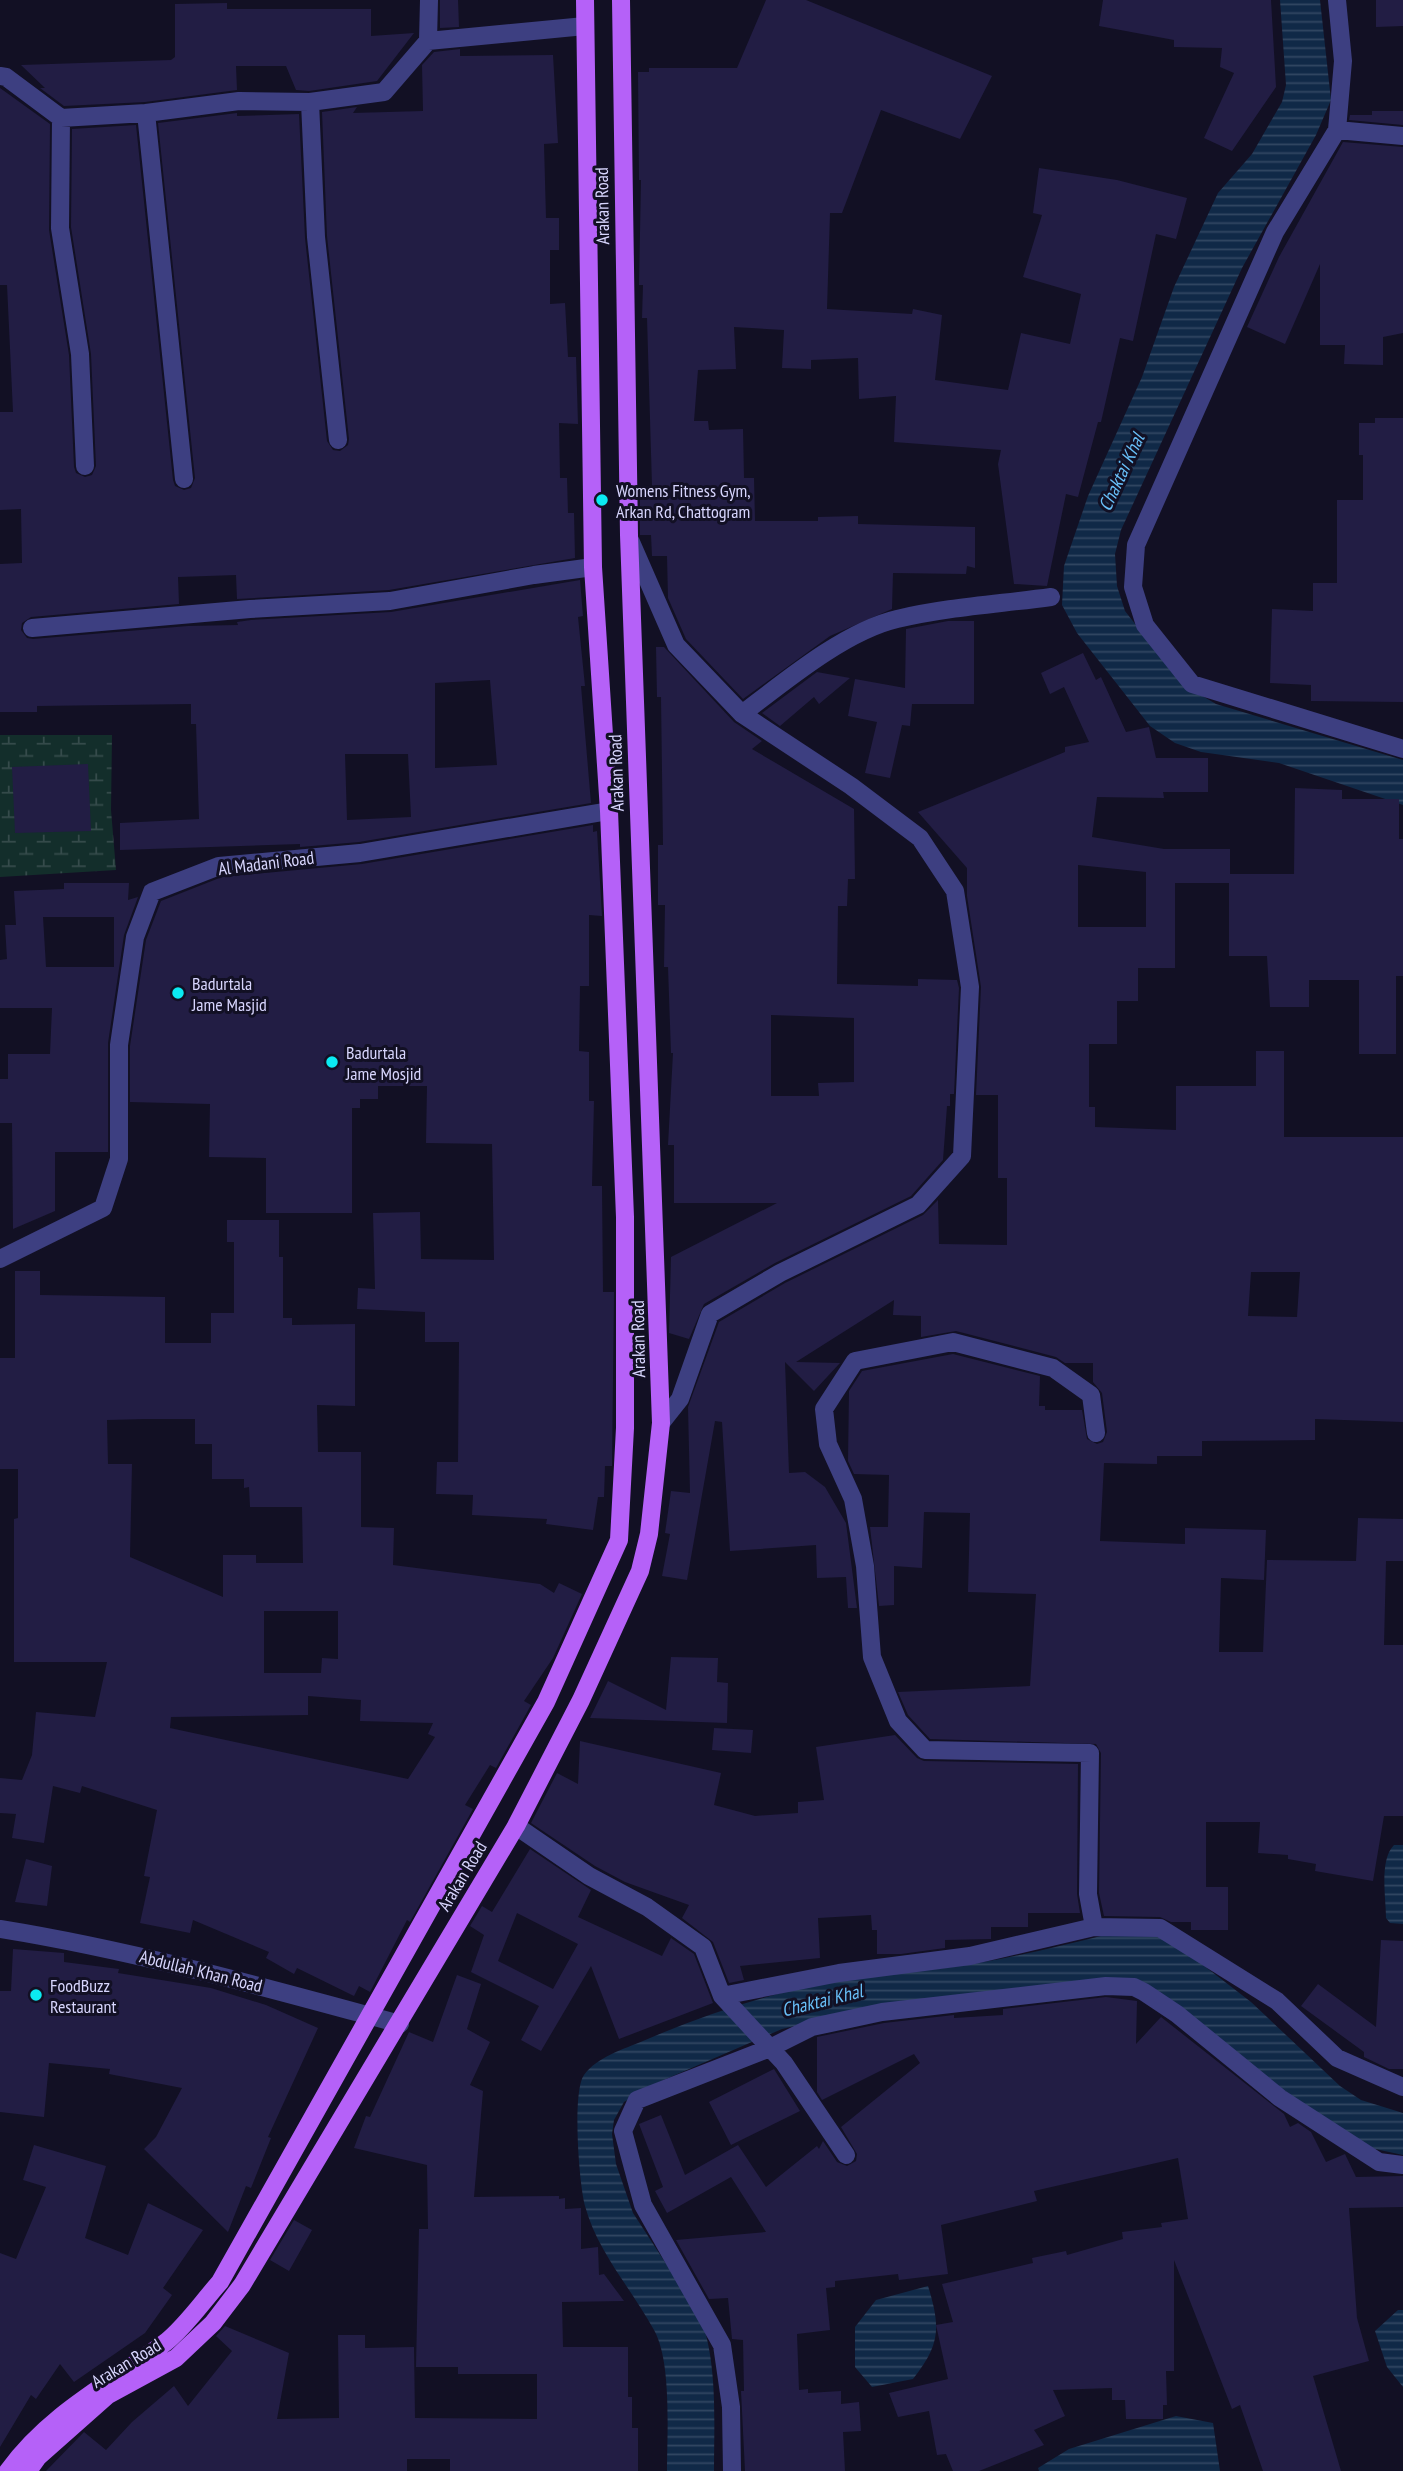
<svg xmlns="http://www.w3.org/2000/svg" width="1403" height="2471" font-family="'PT Sans Narrow',sans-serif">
  <defs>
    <pattern id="wetland-marsh" width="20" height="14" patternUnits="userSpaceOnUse" patternTransform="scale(1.75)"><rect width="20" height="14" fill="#132e2b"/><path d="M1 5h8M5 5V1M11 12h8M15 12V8" fill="none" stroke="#354b4b"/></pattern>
    <pattern id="water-rules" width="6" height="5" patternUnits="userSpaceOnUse" patternTransform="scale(1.75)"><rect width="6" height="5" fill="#102947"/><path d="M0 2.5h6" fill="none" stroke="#324762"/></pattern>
  </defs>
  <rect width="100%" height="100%" fill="#121024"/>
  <path fill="url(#wetland-marsh)" d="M 0,735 L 112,735 L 111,810 L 116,870 L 0,877 Z"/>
  <path fill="url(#water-rules)" d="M 1280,0 L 1320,0 L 1331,100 L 1316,135 L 1242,268 L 1121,530 L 1115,554 L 1117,586 L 1125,611 L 1182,684 L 1216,704 L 1403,760 L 1403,805 L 1279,763 L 1201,752 L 1175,743 L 1150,726 L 1077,633 L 1062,605 L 1064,566 L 1088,496 L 1142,377 L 1174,287 L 1218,193 L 1252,154 L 1282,102 L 1286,85 Z
    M 1394,1845 L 1403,1845 L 1403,1924 L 1390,1923 L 1386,1918 C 1386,1897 1379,1860 1394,1845 Z
    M 1105,1935 L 1157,1936 L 1190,1955 L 1251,2002 L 1340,2086 L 1361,2100 L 1403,2113 L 1403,2155 L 1366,2147 L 1326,2122 L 1148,1988 L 863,2010 L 782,2029 L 659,2082 L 624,2102 L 614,2120 L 612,2134 L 616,2164 L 633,2213 L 700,2316 C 718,2363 714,2421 714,2471 L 667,2471 C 667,2434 672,2362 654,2330 C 631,2288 598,2253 585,2206 C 579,2184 572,2092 584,2075 C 597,2057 624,2049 643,2041 C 712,2011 781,1990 855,1977 C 885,1972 915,1972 945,1968 C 999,1961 1052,1948 1105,1935 Z
    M 928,2286 C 941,2328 940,2345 913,2379 L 872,2387 L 855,2367 L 855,2327 L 876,2300 Z
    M 1398,2310 L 1403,2310 L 1403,2387 L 1387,2367 L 1375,2331 Z
    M 1176,2416 L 1213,2423 L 1220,2471 L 1039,2471 L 1038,2468 L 1069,2449 Z"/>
  <path fill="#221d44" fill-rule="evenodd" d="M 440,0 L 458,0 L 459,27 L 440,28 Z
    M 766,0 L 806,0 L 992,76 L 960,139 L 881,110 L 842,213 L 830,213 L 827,309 L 912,314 L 913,309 L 942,315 L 935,380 L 1008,390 L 1021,333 L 1070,344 L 1081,294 L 1023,277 L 1042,215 L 1033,213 L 1039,168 L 1117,180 L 1187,198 L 1176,239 L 1156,234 L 1133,341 L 1120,338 L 1101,422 L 1098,422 L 1078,497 L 1066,494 L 1047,586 L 1014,584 L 998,464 L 1001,450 L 894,442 L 896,396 L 859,399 L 858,358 L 811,360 L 811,369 L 782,368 L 784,330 L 734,327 L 736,369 L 698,370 L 694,421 L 708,421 L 709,430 L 743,429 L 744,478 L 754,478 L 755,521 L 818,521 L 818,517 L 858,516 L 858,524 L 975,527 L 975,568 L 967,566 L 966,574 L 893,573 L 892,609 L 830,636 L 743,699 L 686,639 L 668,598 L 667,556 L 652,556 L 651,535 L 640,535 L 640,487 L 652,486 L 647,318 L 642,318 L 643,285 L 639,285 L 641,180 L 639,180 L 638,72 L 649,72 L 649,68 L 737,68 Z
    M 1103,0 L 1271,0 L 1276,87 L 1232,151 L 1204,138 L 1234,73 L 1220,67 L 1222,48 L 1174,47 L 1174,40 L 1099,26 Z
    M 1376,0 L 1403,0 L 1403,26 L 1376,27 Z
    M 227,3 L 227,9 L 371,9 L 371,36 L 414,33 L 377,81 L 309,91 L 296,90 L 286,66 L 236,66 L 237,90 L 145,102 L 64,106 L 40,88 L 45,88 L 21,65 L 171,60 L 175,57 L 175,4 Z
    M 460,49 L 460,56 L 553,55 L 558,143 L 544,144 L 546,218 L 559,218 L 559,250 L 550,250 L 550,304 L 565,303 L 568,357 L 576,357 L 578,424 L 559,423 L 560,478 L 567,478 L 568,513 L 574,513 L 575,558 L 389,590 L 237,599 L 236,575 L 178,577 L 179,604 L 31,617 L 22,623 L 21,630 L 27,638 L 33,639 L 188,626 L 238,625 L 237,622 L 251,620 L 391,612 L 580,580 L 583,616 L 578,617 L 585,686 L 581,686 L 591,803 L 359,842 L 300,847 L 300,844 L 120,850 L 120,823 L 199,819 L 196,724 L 191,724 L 191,704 L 37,706 L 37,712 L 0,712 L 0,564 L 22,563 L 21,509 L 0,510 L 0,412 L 13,412 L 7,285 L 0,285 L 0,88 L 50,124 L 49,230 L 69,355 L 74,467 L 76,473 L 85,477 L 92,475 L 96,466 L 91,354 L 71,227 L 72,129 L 136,125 L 173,480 L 175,486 L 184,490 L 191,488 L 195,478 L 158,123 L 237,113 L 237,116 L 299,114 L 305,238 L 327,441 L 333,450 L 340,451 L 348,445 L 349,439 L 327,236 L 322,112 L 357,107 L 353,113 L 423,111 L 422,65 L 434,52 ZM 490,680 L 497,765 L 435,768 L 435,683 ZM 345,754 L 408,754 L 411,817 L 347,820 Z
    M 1372,111 L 1403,111 L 1403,125 L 1349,120 L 1350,115 L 1372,115 Z
    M 1343,142 L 1403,147 L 1403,333 L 1383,337 L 1383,365 L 1344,364 L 1345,345 L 1320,345 L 1320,264 L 1285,344 L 1247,327 L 1279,257 Z
    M 1375,418 L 1403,418 L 1403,702 L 1311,701 L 1311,685 L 1270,683 L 1272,609 L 1313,611 L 1313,583 L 1337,583 L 1337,500 L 1363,500 L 1363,455 L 1359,455 L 1359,423 L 1375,423 Z
    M 948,621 L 974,621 L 974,704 L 912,704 L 910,726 L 902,725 L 890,778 L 865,773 L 877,722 L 848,716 L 855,679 L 905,688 L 906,629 Z
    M 656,647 L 664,647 L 734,722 L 762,741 L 752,749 L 854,809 L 855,879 L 848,879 L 847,906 L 838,906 L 837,984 L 918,986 L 918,979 L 957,980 L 959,988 L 954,1094 L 950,1094 L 950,1106 L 947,1106 L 943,1160 L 911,1196 L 775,1263 L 704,1304 L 689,1339 L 669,1333 L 671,1257 L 777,1203 L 674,1203 L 674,1145 L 668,1145 L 673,1053 L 671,1053 L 668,967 L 664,967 L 665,905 L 658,905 L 658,845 L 663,845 L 661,697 L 657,697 ZM 771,1015 L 854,1018 L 854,1082 L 818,1083 L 819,1096 L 771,1096 Z
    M 1083,653 L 1096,680 L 1101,677 L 1126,732 L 1149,727 L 1156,758 L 1208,758 L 1208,792 L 1163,792 L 1164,798 L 1097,797 L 1092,837 L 1164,849 L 1230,849 L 1230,874 L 1294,874 L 1295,788 L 1342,790 L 1342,799 L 1399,799 L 1399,839 L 1403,839 L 1403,976 L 1396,976 L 1396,1054 L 1359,1054 L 1359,980 L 1309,980 L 1309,1007 L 1270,1007 L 1267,956 L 1229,956 L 1229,883 L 1175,883 L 1175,968 L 1138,968 L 1138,1001 L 1117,1001 L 1117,1044 L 1089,1044 L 1089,1107 L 1095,1107 L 1095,1127 L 1176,1130 L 1176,1086 L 1256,1086 L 1256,1051 L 1284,1051 L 1284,1137 L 1403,1137 L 1403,1422 L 1315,1419 L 1315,1440 L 1202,1441 L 1202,1456 L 1157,1456 L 1157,1464 L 1104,1463 L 1100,1541 L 1185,1544 L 1185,1528 L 1266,1530 L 1264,1580 L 1221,1578 L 1219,1652 L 1263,1652 L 1267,1560 L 1356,1561 L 1358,1518 L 1403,1519 L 1403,1561 L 1386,1561 L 1384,1645 L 1403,1645 L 1403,1816 L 1384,1816 L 1373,1881 L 1315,1871 L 1316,1864 L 1288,1859 L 1288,1855 L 1258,1853 L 1260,1822 L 1206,1822 L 1206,1887 L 1228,1887 L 1228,1930 L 1191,1930 L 1191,1922 L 1171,1922 L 1160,1917 L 1104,1916 L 1099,1893 L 1101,1753 L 1096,1744 L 930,1739 L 908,1715 L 898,1692 L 1030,1686 L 1036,1594 L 968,1592 L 970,1513 L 924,1512 L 922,1568 L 894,1566 L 894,1605 L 879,1606 L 870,1527 L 888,1527 L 889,1475 L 854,1474 L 848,1461 L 849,1391 L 862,1371 L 953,1354 L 1040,1376 L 1039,1406 L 1045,1406 L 1045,1410 L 1082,1410 L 1087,1439 L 1097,1444 L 1103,1442 L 1107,1432 L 1102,1393 L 1093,1382 L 1093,1363 L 1065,1363 L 1056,1357 L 956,1331 L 921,1337 L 921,1316 L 893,1315 L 894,1300 L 796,1362 L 840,1363 L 814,1391 L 785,1362 L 789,1473 L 805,1472 L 825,1487 L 846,1523 L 857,1608 L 848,1608 L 846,1577 L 817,1578 L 816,1545 L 730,1551 L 722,1422 L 715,1421 L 687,1580 L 662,1576 L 670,1534 L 665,1533 L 671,1491 L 690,1493 L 688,1407 L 719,1322 L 785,1283 L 923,1215 L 938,1200 L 939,1244 L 1007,1245 L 1007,1178 L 998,1178 L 998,1095 L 976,1095 L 981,987 L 967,896 L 967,868 L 918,812 L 1065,752 L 1065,747 L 1089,742 L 1064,687 L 1050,694 L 1041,673 ZM 1078,865 L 1146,872 L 1146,927 L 1078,927 ZM 1251,1272 L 1300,1272 L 1297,1317 L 1248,1316 Z
    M 817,672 L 850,678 L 819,704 L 814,697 L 780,726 L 762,713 Z
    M 88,764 L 91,831 L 15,833 L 12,767 Z
    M 593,825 L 593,832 L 597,831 L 602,916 L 589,915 L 589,986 L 580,986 L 579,1051 L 589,1052 L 589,1101 L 594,1101 L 592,1186 L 602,1186 L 603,1292 L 614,1292 L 612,1466 L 605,1466 L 604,1497 L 598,1497 L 593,1530 L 546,1524 L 547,1519 L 472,1515 L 473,1495 L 436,1494 L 437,1462 L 458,1462 L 459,1342 L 425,1342 L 425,1312 L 357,1309 L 358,1288 L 375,1289 L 373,1213 L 420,1212 L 421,1259 L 494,1260 L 492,1144 L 426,1143 L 427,1086 L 378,1086 L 378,1099 L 360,1099 L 360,1108 L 352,1108 L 352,1213 L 266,1213 L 266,1158 L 209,1157 L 210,1104 L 130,1102 L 130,1046 L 146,940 L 161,901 L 222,877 L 362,864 Z
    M 64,883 L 129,883 L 128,900 L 138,897 L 124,935 L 108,1043 L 108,1152 L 55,1152 L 55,1211 L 13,1229 L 12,1123 L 0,1123 L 0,1079 L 8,1079 L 8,1054 L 50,1054 L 52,1008 L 0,1008 L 0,960 L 7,959 L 5,925 L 16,925 L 14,891 L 64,889 ZM 43,917 L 114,917 L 114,967 L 46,967 Z
    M 227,1220 L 279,1220 L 279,1257 L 283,1257 L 283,1318 L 292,1318 L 292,1325 L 355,1324 L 355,1406 L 317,1405 L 318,1452 L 361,1452 L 361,1527 L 394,1528 L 393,1565 L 540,1584 L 554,1593 L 559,1583 L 582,1594 L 553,1658 L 524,1701 L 531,1705 L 496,1768 L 490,1765 L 465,1805 L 473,1809 L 410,1922 L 407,1920 L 370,1992 L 359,1986 L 354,1996 L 297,1968 L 294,1974 L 266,1958 L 269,1952 L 193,1920 L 190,1933 L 140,1923 L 150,1877 L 144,1876 L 157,1810 L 82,1786 L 80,1793 L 53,1786 L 44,1843 L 12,1838 L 16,1814 L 0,1813 L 0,1778 L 22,1780 L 32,1755 L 36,1712 L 95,1717 L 107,1662 L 14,1662 L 14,1519 L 18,1518 L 18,1469 L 0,1469 L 0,1358 L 15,1358 L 15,1271 L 40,1271 L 40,1295 L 165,1297 L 165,1343 L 211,1343 L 211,1313 L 234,1313 L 234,1242 L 227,1242 ZM 145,1419 L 195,1419 L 195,1444 L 212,1444 L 212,1479 L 244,1479 L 244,1488 L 249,1487 L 250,1507 L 302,1507 L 303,1563 L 256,1563 L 256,1555 L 223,1555 L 223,1597 L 130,1557 L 132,1464 L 108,1464 L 107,1420 ZM 264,1611 L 338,1611 L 338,1659 L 322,1658 L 321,1673 L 264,1673 ZM 308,1696 L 361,1700 L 360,1721 L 433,1723 L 428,1734 L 435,1737 L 408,1779 L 170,1728 L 171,1717 L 308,1715 Z
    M 671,1657 L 718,1658 L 717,1682 L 728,1683 L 727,1723 L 590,1718 L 608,1681 L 666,1710 Z
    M 714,1728 L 753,1730 L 751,1753 L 712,1750 Z
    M 895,1735 L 917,1758 L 924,1761 L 1078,1764 L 1077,1894 L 1080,1913 L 1028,1913 L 1028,1927 L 991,1927 L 991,1939 L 945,1940 L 945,1948 L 901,1954 L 877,1954 L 877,1930 L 872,1930 L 871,1915 L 818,1918 L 820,1958 L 740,1966 L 744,1980 L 729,1983 L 713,1942 L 682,1918 L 689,1905 L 625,1882 L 595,1866 L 531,1823 L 557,1773 L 578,1784 L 580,1741 L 721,1773 L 714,1805 L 755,1816 L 798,1813 L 798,1802 L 824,1800 L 816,1747 Z
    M 530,1849 L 591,1890 L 578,1917 L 662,1956 L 671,1938 L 694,1954 L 713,2003 L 619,2039 L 591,1966 L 541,2051 L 521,2040 L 539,2006 L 471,1972 L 484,1935 L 470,1926 L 482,1906 L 492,1912 ZM 517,1913 L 578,1944 L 553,1989 L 498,1961 Z
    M 26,1859 L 52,1866 L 47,1906 L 15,1902 Z
    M 1381,1940 L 1403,1941 L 1403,2069 L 1389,2069 L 1364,2057 L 1364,2052 L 1301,2006 L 1318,1984 L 1376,2027 Z
    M 13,1949 L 64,1953 L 64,1962 L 119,1969 L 118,1973 L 211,1988 L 266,2005 L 318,2028 L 268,2137 L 271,2138 L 251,2188 L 246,2186 L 228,2232 L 144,2149 L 156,2137 L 182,2088 L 109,2074 L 110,2069 L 49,2063 L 44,2117 L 0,2112 L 0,1991 L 11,1991 Z
    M 457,1975 L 481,1984 L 467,2029 L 490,2042 L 470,2085 L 483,2091 L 474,2197 L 559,2196 L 559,2199 L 565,2198 L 565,2209 L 581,2208 L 581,2249 L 598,2247 L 599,2275 L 604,2274 L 624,2301 L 562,2302 L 563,2347 L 628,2347 L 628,2397 L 632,2397 L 632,2428 L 638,2428 L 638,2471 L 450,2471 L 450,2459 L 407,2459 L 407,2471 L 46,2471 L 84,2432 L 106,2450 L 132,2422 L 174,2386 L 188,2406 L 232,2351 L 216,2336 L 225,2326 L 289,2353 L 277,2419 L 339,2418 L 338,2335 L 365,2335 L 365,2348 L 414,2347 L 415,2418 L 537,2419 L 537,2374 L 458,2374 L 458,2367 L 416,2367 L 419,2229 L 428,2229 L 427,2165 L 354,2148 L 366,2116 L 370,2117 L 409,2032 L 433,2042 Z
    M 1106,1997 L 1137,2001 L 1136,2044 L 1161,2017 L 1284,2114 L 1290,2127 L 1298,2123 L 1311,2132 L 1326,2162 L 1345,2154 L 1356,2177 L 1403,2176 L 1403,2207 L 1349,2208 L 1357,2318 L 1369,2361 L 1313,2376 L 1341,2471 L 1263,2471 L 1240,2405 L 1232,2409 L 1174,2260 L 1174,2371 L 1166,2371 L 1167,2405 L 1163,2405 L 1163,2419 L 1126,2419 L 1125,2400 L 1112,2400 L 1112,2388 L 1053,2390 L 1065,2416 L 1034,2430 L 1044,2445 L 979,2471 L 953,2471 L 946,2454 L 937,2455 L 929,2411 L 898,2417 L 889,2393 L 948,2379 L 936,2325 L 953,2322 L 942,2284 L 1033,2263 L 1032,2258 L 1066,2251 L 1067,2255 L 1123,2239 L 1122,2232 L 1162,2227 L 1161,2223 L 1188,2219 L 1178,2158 L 1034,2191 L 1037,2201 L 941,2225 L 948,2274 L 899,2280 L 898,2274 L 835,2281 L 835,2287 L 826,2288 L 830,2330 L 797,2334 L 799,2390 L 808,2389 L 808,2393 L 841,2391 L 841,2404 L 859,2402 L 861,2431 L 843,2432 L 845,2471 L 745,2471 L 741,2391 L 744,2391 L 743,2340 L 732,2339 L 728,2298 L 709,2299 L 676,2240 L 766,2232 L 731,2177 L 667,2213 L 655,2191 L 663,2187 L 639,2124 L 661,2115 L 685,2175 L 738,2145 L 766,2187 L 817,2146 L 819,2149 L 823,2141 L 837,2162 L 847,2166 L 856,2161 L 857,2154 L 841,2127 L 920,2063 L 914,2054 L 822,2100 L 817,2092 L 817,2037 L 884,2023 L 954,2015 L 954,2018 L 1003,2015 L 1003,2009 Z
    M 774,2069 L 800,2111 L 731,2145 L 709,2102 Z
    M 34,2145 L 106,2166 L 85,2238 L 128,2255 L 148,2203 L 203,2230 L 163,2288 L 172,2295 L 145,2333 L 74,2382 L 60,2364 L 36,2399 L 31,2395 L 0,2447 L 0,2253 L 16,2259 L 46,2187 L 23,2180 Z
    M 294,2220 L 312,2230 L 289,2271 L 270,2260 Z"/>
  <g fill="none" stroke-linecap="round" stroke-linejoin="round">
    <path stroke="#3d3f81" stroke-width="18" d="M 1337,0 L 1343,61 L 1337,130 L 1275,232 L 1136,545 L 1133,587 L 1145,625 L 1192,684 L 1403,749
      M 428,41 L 429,0
      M 0,76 L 6,77 L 61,118
      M 1337,130 L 1403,136
      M 338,440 L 316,237 L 310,102 L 384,92 L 428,41 L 585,26
      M 85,466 L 80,354 L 60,228 L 61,118 L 146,113
      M 184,479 L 146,113 L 239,101 L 310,102
      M 631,542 L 676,645 L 742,714 L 851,786 L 920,838 L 955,891 L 970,987 L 962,1156 L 918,1205 L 780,1273 L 710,1314 L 680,1399 L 661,1423
      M 32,628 L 250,609 L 390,601 L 534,575 L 593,567
      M 742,714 C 784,682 845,631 897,619 C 947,607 1000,604 1051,597
      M 0,1259 L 103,1208 L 119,1159 L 119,1045 L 135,937 L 152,892 L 219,866 L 360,853 L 609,811
      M 1096,1433 L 1091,1395 L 1053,1368 L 953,1342 L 855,1361 L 824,1409 L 828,1444 L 853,1499 L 865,1566 L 872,1657 L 898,1721 L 925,1750 L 1090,1753 L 1088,1894 L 1094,1927 L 1160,1928 L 1277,2001 L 1337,2058 L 1403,2087
      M 516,1826 L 589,1876 L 647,1907 L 703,1947 L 722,1996 L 784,2063 L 846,2155
      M 0,1929 C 136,1951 267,1988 400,2024
      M 722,1996 L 839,1973 L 970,1956 L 1094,1927
      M 732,2471 L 731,2407 L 722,2345 L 643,2205 L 623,2131 L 637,2100 L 770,2048 L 812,2027 L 882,2012 L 1106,1986 L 1134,1987 L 1144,1992 L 1177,2014 L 1280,2098 L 1379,2162 L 1403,2165"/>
    <path stroke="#b561f8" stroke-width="18" d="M 8,2471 C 50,2413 111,2383 166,2342 C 186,2326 203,2301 220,2282 L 546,1702 L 619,1540 L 625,1428 L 625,1217 L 609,811 L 593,567 L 585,0
      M 28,2471 L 38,2457 L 108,2395 L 176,2358 L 213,2323 L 242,2285 L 516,1826 L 581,1700 L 640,1571 L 649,1534 L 661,1423 L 629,535 L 621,0"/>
  </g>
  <g fill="#0beaf2" stroke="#121024" stroke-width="2.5">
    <circle cx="602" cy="500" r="7"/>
    <circle cx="178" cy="993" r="7"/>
    <circle cx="332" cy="1062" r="7"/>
    <circle cx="36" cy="1995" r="7"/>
  </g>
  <g text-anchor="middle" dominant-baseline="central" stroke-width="6" stroke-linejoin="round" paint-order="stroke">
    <g font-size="18" fill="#d7d5fd" stroke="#121024">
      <text transform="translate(602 206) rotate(-91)">Arakan Road</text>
      <text transform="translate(616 773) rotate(-92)">Arakan Road</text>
      <text transform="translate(266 863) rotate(-7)">Al Madani Road</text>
      <text transform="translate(638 1339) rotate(-91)">Arakan Road</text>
      <text transform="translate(462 1876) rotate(-59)">Arakan Road</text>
      <text transform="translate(201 1971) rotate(14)">Abdullah Khan Road</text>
      <text transform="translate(126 2363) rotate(-31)">Arakan Road</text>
    </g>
    <g font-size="18" fill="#d7d5fd" stroke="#121024" text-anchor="start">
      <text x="616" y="490">Womens Fitness Gym,<tspan x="616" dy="21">Arkan Rd, Chattogram</tspan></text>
      <text x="192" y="983">Badurtala<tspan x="192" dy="21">Jame Masjid</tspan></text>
      <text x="346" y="1052">Badurtala<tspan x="346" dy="21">Jame Mosjid</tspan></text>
      <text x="50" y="1985">FoodBuzz<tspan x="50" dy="21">Restaurant</tspan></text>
    </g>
    <g font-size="19" font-style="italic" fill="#68bff8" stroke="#121024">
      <text transform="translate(1121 472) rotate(-65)">Chaktai Khal</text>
      <text transform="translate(822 2000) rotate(-14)">Chaktai Khal</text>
    </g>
  </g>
</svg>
